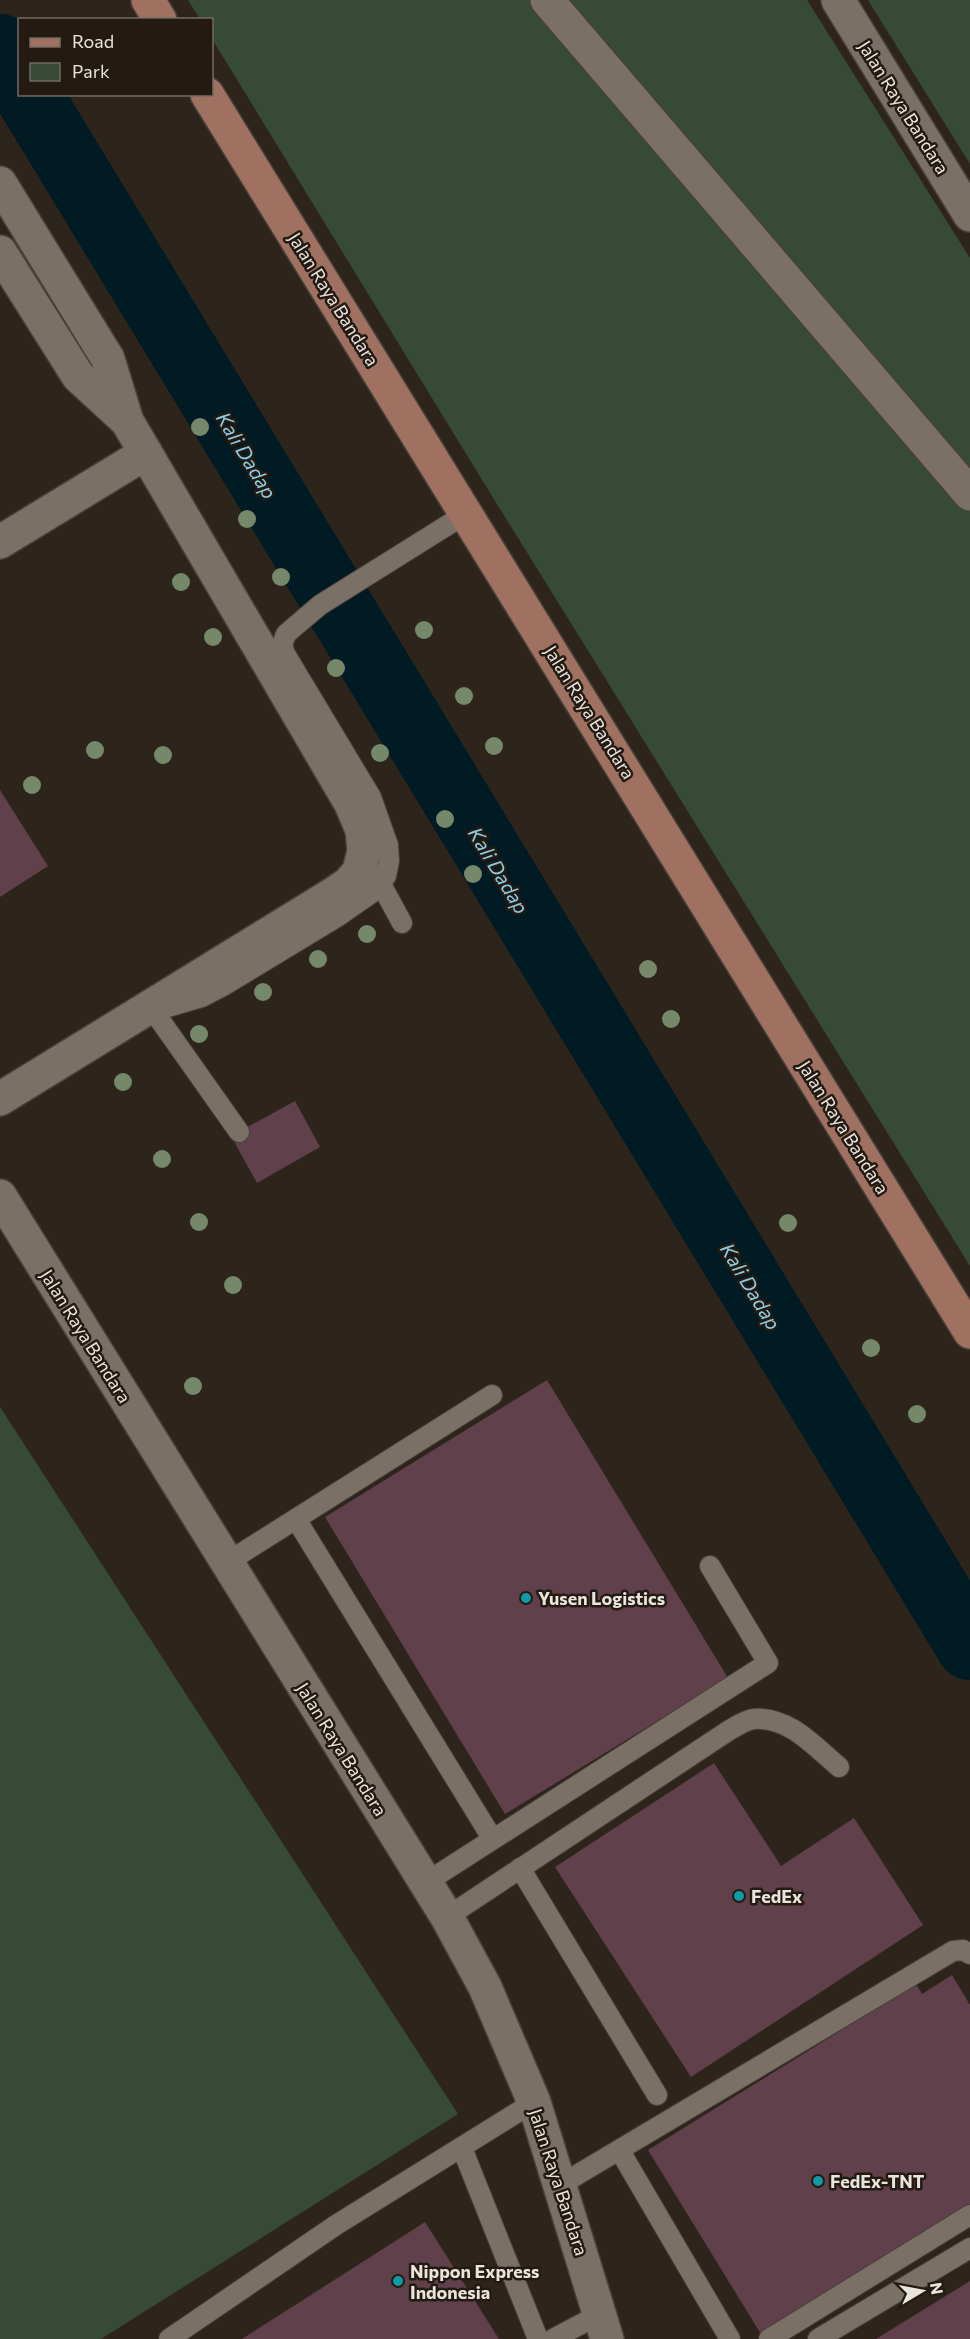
<svg xmlns="http://www.w3.org/2000/svg" width="970" height="2339" font-family="Commissioner,sans-serif">
  <rect width="100%" height="100%" fill="#2d241c"/>
  <path fill="#374b34" d="M 188,0 L 807,0 L 970,258 L 970,1266 L 487,488 L 212,39 L 212,20 L 200,19 Z
    M 868,0 L 970,0 L 970,164 Z
    M 0,1407 L 458,2114 L 101,2339 L 0,2339 Z"/>
  <g fill="none" stroke-linecap="round" stroke-linejoin="round">
    <path stroke="#011b25" stroke-width="68" d="M 0,48 L 20,80
      M 28,94 L 970,1646"/>
  </g>
  <path fill="#60404b" d="M 0,790 L 48,866 L 0,897 Z
    M 295,1101 L 320,1147 L 257,1183 L 231,1136 Z
    M 547,1380 L 728,1678 L 505,1814 L 325,1517 Z
    M 714,1763 L 781,1866 L 854,1818 L 923,1925 L 691,2077 L 555,1867 Z
    M 952,1975 L 970,2005 L 970,2211 L 764,2339 L 648,2150 L 916,1984 L 922,1994 Z
    M 425,2222 L 499,2339 L 242,2339 Z
    M 970,2281 L 970,2339 L 876,2339 Z"/>
  <g fill="none" stroke-linecap="round" stroke-linejoin="round">
    <defs>
      <path id="service" d="M 376,875 L 402,923
        M 150,1006 L 239,1132
        M 168,1007 L 202,997 L 223,986 L 337,917 L 373,892 L 386,876 L 389,861 L 388,845 L 371,797 L 285,654 L 282,645 L 286,634 L 320,605 L 467,513
        M 296,1519 L 492,1838
        M 226,1563 L 492,1395
        M 520,1868 L 657,2095
        M 425,1883 L 768,1663 L 710,1566
        M 447,1917 L 728,1731 C 735,1727 745,1720 754,1719 C 789,1716 815,1747 839,1767
        M 462,2148 L 538,2339
        M 620,2151 L 730,2339
        M 560,2185 L 953,1951 L 963,1950 L 970,1954
        M 169,2339 L 336,2225 L 534,2102
        M 553,2339 L 600,2314
        M 769,2339 L 970,2215
        M 818,2339 L 970,2248"/>
      <path id="tertiary" d="M 547,0 L 970,494
        M 838,0 L 970,215
        M 0,183 L 108,359 L 127,421 L 351,804 L 362,830 L 364,851 L 359,871 L 349,883 L 333,894 L 0,1099
        M 0,252 L 78,376 L 127,421
        M 0,542 L 146,453
        M 0,1196 L 447,1917 L 485,1987 L 534,2102 L 607,2339"/>
      <path id="primary" d="M 148,0 L 160,20
        M 207,94 L 970,1332"/>
    </defs>
    <use href="#service" stroke="#48413a" stroke-width="22"/>
    <use href="#tertiary" stroke="#48413a" stroke-width="36"/>
    <use href="#primary" stroke="#48413a" stroke-width="36"/>
    <use href="#service" stroke="#7a7065" stroke-width="20"/>
    <use href="#tertiary" stroke="#7a7065" stroke-width="33"/>
    <use href="#primary" stroke="#a07160" stroke-width="33"/>
  </g>
  <g fill="#76886a">
    <circle cx="200" cy="427" r="9"/>
    <circle cx="247" cy="519" r="9"/>
    <circle cx="281" cy="577" r="9"/>
    <circle cx="181" cy="582" r="9"/>
    <circle cx="424" cy="630" r="9"/>
    <circle cx="213" cy="637" r="9"/>
    <circle cx="336" cy="668" r="9"/>
    <circle cx="464" cy="696" r="9"/>
    <circle cx="494" cy="746" r="9"/>
    <circle cx="95" cy="750" r="9"/>
    <circle cx="380" cy="753" r="9"/>
    <circle cx="163" cy="755" r="9"/>
    <circle cx="32" cy="785" r="9"/>
    <circle cx="445" cy="819" r="9"/>
    <circle cx="473" cy="874" r="9"/>
    <circle cx="367" cy="934" r="9"/>
    <circle cx="318" cy="959" r="9"/>
    <circle cx="648" cy="969" r="9"/>
    <circle cx="263" cy="992" r="9"/>
    <circle cx="671" cy="1019" r="9"/>
    <circle cx="199" cy="1034" r="9"/>
    <circle cx="123" cy="1082" r="9"/>
    <circle cx="162" cy="1159" r="9"/>
    <circle cx="199" cy="1222" r="9"/>
    <circle cx="788" cy="1223" r="9"/>
    <circle cx="233" cy="1285" r="9"/>
    <circle cx="871" cy="1348" r="9"/>
    <circle cx="193" cy="1386" r="9"/>
    <circle cx="917" cy="1414" r="9"/>
  </g>
  <g fill="#0f9aa8" stroke="#231b12" stroke-width="2">
    <circle cx="526" cy="1598" r="6"/>
    <circle cx="739" cy="1896" r="6"/>
    <circle cx="818" cy="2181" r="6"/>
    <circle cx="398" cy="2281" r="6"/>
  </g>
  <g text-anchor="middle" dominant-baseline="central" stroke-width="5" stroke-linejoin="round" paint-order="stroke">
    <g font-size="18" fill="#eae4de" stroke="#231b12">
      <text transform="translate(904 107) rotate(58)">Jalan Raya Bandara</text>
      <text transform="translate(334 299) rotate(58)">Jalan Raya Bandara</text>
      <text transform="translate(590 712) rotate(58)">Jalan Raya Bandara</text>
      <text transform="translate(844 1127) rotate(58)">Jalan Raya Bandara</text>
      <text transform="translate(86 1336) rotate(58)">Jalan Raya Bandara</text>
      <text transform="translate(342 1749) rotate(58)">Jalan Raya Bandara</text>
      <text transform="translate(559 2182) rotate(72)">Jalan Raya Bandara</text>
    </g>
    <g font-size="18" font-weight="bold" fill="#eae4de" stroke="#231b12" text-anchor="start">
      <text x="538" y="1598">Yusen Logistics</text>
      <text x="751" y="1896">FedEx</text>
      <text x="830" y="2181">FedEx-TNT</text>
      <text x="410" y="2271">Nippon Express<tspan x="410" dy="21">Indonesia</tspan></text>
    </g>
    <g font-size="20" font-style="italic" fill="#8bcde9" stroke="#231b12">
      <text transform="translate(247 455) rotate(59)">Kali Dadap</text>
      <text transform="translate(499 870) rotate(59)">Kali Dadap</text>
      <text transform="translate(751 1286) rotate(59)">Kali Dadap</text>
    </g>
  </g>
  <rect x="18" y="18" width="195" height="78" fill="#231b12" stroke="#736b64" stroke-width="1.5"/>
  <rect x="30" y="38" width="30" height="9" fill="#a07160" stroke="#736b64" stroke-width="1.5"/>
  <text x="72" y="48" font-size="18" fill="#eae4de">Road</text>
  <rect x="30" y="63" width="30" height="18" fill="#374b34" stroke="#736b64" stroke-width="1.5"/>
  <text x="72" y="78" font-size="18" fill="#eae4de">Park</text>
  <g transform="translate(922 2291) rotate(80)" stroke="#231b12" stroke-width="4.5" paint-order="stroke">
  <path d="M0-4.5L10 22L0 15L-10 22Z" fill="#eae4de"/>
  <text y="-9" font-size="16" font-weight="bold" text-anchor="middle" fill="#eae4de">N</text>
  </g>
</svg>
